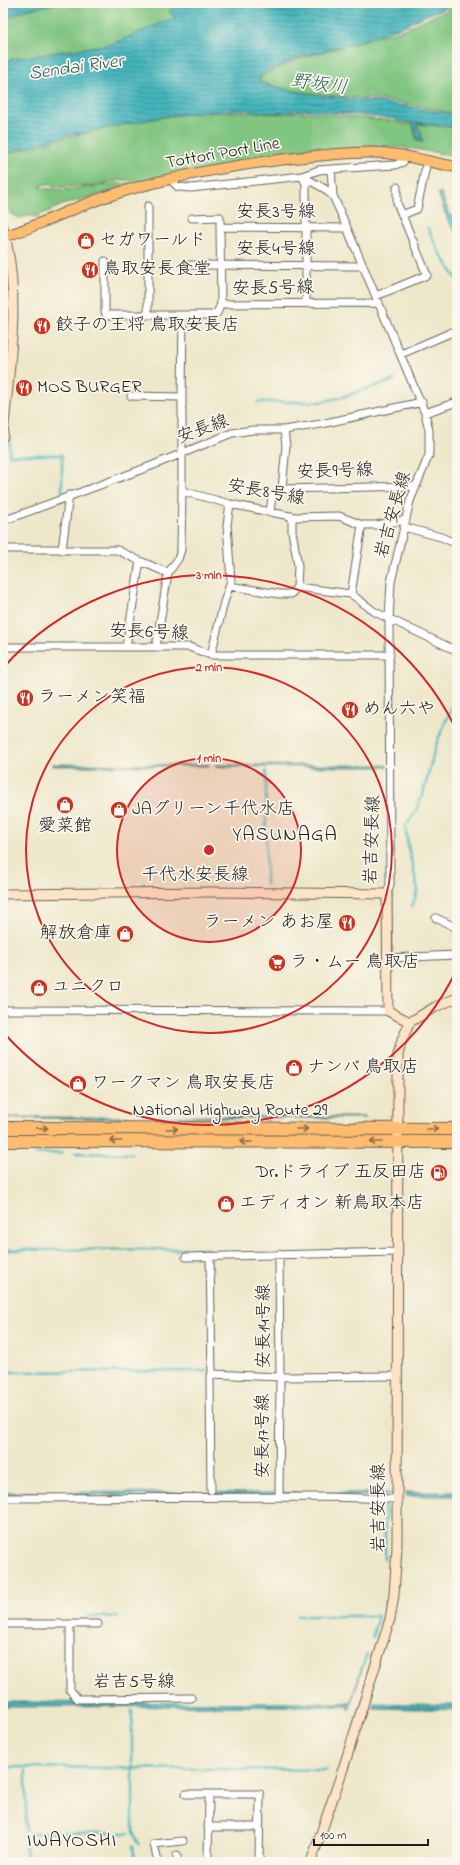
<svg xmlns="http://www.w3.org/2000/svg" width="460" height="1865" font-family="'Indie Flower','Klee One',sans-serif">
  <defs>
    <pattern id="water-rules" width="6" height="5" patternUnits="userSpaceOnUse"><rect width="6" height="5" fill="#45b5bd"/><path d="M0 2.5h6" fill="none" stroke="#399299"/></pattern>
  </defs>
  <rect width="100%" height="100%" fill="#fbf7ec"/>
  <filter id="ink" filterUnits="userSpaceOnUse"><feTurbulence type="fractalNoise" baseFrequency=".025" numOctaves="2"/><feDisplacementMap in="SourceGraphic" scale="8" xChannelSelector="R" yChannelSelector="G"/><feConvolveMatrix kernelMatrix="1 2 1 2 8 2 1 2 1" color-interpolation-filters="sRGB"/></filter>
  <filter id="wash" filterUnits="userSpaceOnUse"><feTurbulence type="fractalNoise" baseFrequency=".012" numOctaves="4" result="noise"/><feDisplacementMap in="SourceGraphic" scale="16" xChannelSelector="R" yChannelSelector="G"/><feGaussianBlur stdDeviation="0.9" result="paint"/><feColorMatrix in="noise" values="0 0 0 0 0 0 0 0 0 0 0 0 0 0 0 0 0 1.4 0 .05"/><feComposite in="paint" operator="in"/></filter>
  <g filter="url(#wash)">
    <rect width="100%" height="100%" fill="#eee7ca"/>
    <path fill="#80c580" stroke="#4e704e" d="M 59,3 L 174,3 L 173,4 L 176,17 L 112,44 L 12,59 L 3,63 L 4,20 L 24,10 Z
      M 457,7 L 457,114 C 437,110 417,105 397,102 C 352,95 304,97 261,82 L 260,80 L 263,75 L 298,59 L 404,29 L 430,17 Z
      M 239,112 L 273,114 L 304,112 L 400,122 L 401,124 L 412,124 L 417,141 L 423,142 L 420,129 L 417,124 L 457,128 L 457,156 L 407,148 L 386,147 L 331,151 L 147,182 L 123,180 L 90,186 L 60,187 L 45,184 L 39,187 C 72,195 103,181 136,184 L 62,205 L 36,217 L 29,216 L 19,218 L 10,213 L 3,197 L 3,155 C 65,138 136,118 200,113 C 213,112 226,112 239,112 Z
      M 34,1133 L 273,1133 L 300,1135 L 302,1137 L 76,1137 L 35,1134 Z"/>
    <path fill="url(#water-rules)" stroke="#30686c" d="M 3,3 L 59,3 L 24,10 L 3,21 Z
      M 175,3 L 457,3 L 457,5 L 429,14 L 404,26 L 355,43 L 297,58 L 262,74 L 259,80 L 260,83 C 299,95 341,97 381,102 C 407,105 432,111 457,115 L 457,127 L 416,123 L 423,142 L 418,141 L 413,123 L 402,122 L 395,119 L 305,110 L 273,113 L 240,110 L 199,112 L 167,116 L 66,136 L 3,154 L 3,63 L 12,59 L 112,44 L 176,17 L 169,12 Z
      M 441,192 L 450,215 L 457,216 L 457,235 L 448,221 L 438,193 Z
      M 393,673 L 394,673 L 394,704 L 392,955 Z
      M 52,764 L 210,765 L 210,766 L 52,766 Z
      M 215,765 L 387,765 L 387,767 L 215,767 Z
      M 185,1116 L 366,1117 L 366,1118 L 185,1118 Z
      M 3,1117 L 131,1117 L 132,1119 L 3,1118 Z
      M 3,1492 L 386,1493 L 386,1496 L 3,1495 Z
      M 406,1492 L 457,1492 L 457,1496 L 407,1496 Z
      M 362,1666 L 363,1667 L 349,1710 L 349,1706 L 3,1707 L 3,1702 L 343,1703 L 351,1701 Z
      M 374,1703 L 457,1705 L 457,1710 L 373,1708 Z"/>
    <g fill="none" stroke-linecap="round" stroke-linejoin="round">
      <path stroke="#45b5bd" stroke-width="2.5" d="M 428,228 L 438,250 L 457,280
        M 314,307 L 333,307
        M 338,307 L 353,307
        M 358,307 L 370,307
        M 258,402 L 321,402 L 346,396 L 394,380
        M 407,409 L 420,407 L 421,408
        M 346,422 L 371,417
        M 10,439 L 9,455 L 62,455 L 62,495
        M 408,823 C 425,801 428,771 436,745 C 442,728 450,713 457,697
        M 405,825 L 409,851 L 418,890 L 412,906
        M 266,885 L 266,771
        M 159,1117 L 189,1117
        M 75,1153 L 132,1154
        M 36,1154 L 62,1153
        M 3,1250 L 209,1249
        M 7,1372 L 208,1371
        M 384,1494 L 395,1494
        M 385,1559 L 385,1506
        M 89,1616 L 118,1617
        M 297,1616 L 376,1616
        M 372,1638 L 378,1616
        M 362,1668 L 367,1654
        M 132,1710 L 132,1767
        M 3,1767 L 327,1770
        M 133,1770 L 133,1833 L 139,1844
        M 26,1771 L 26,1831
        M 31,1833 L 128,1833
        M 133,1846 L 135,1862
        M 26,1862 L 26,1839"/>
    </g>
  </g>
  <g filter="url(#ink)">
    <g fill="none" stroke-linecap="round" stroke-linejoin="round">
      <defs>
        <path id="street" d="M 331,169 L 395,165 L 403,162 L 407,156
          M 171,180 L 178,187 L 191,188 L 302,176 L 325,189 L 333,196 L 339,209 L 425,413 L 429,430 L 429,455 L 410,501 L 404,527 L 391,582 L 389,619 L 390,884 L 387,894
          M 402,215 L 417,209 L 427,161
          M 192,218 L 220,217 L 220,227 L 346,228
          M 220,227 L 221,304 L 379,303
          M 105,261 L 105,311 L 106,315 L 213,315 L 217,313 L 221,304
          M 190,265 L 362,266
          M 376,296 L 427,275 L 397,203 L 397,187
          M 306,303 L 306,184 L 302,176 L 319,170 L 331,169 L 333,196
          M 148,315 L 148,206
          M 401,354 L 457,330
          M 131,396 L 182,397 L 182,491 L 230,504 L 295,517 L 339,516 L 362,525 L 376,525 L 406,520
          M 182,397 L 183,315
          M 425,413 L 457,402
          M 282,489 L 286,446 L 284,430
          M 69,495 L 62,550 L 117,550 L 140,561 L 126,647
          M 270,512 L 272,497 L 282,489 L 416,486
          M 292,516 L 292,531 L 298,566 L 297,587
          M 3,521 L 151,466 L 232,433 L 253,430 L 284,430 L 321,424 L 422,402
          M 362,525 L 351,594 L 375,612 L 457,651
          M 404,527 L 441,537 L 457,544
          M 3,549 L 62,549
          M 140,561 L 168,573
          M 229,586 L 280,594 L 291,594 L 297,587 L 351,594
          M 3,647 L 189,647 L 211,655 L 224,602 L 231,581 L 227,525 L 230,504
          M 156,647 L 168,573 L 178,559 L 181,550 L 182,491
          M 211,655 L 390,655
          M 436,918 L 457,928
          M 388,958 L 457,955
          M 3,1010 L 388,1011
          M 279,1254 L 280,1377 L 397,1376
          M 210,1256 L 212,1374 L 210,1377 L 211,1490
          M 186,1257 L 397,1252
          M 212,1374 L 280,1377 L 279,1497
          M 3,1498 L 327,1497 L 397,1499
          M 3,1624 L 70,1624 L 70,1690 L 78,1699 L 191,1698
          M 70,1624 L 98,1624
          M 186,1794 L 209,1794
          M 208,1827 L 259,1827
          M 177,1855 L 177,1862
          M 158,1862 L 154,1844 L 183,1841
          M 208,1862 L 209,1794 L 260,1794 L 259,1862"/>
        <path id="secondary" d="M 3,228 C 22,296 9,368 3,436
          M 3,894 L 213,892 L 387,894 L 388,1011 L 410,1022
          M 410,1022 L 435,1007 L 457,998
          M 311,1862 L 343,1769 L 390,1619 L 394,1595 L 397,1548 L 398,1055 L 402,1040 L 410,1022"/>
        <path id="primary" d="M 3,237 C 38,226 70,209 105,197 C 169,176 237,164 304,157 C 330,155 356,151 383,153 C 408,155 432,163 457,167"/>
        <path id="highway" d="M 3,1128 L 457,1129
          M 3,1141 L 457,1142"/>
      </defs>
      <use href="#street" stroke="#666359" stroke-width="9"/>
      <use href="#secondary" stroke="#666359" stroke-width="11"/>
      <use href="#primary" stroke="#666359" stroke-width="12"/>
      <use href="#highway" stroke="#666359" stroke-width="14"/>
      <use href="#street" stroke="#fff" stroke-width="7"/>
      <use href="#secondary" stroke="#fee4c6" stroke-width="9"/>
      <use href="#primary" stroke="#fdbc70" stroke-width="10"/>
      <use href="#highway" stroke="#fdbc70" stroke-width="12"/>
    </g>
    <defs><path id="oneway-shaft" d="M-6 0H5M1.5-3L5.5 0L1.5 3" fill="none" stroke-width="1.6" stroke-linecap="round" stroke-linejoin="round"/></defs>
    <g stroke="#8c6c46">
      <use href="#oneway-shaft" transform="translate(42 1128)"/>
      <use href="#oneway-shaft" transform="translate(172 1129)"/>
      <use href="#oneway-shaft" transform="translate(302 1129)"/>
      <use href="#oneway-shaft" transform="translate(432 1129)"/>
      <use href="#oneway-shaft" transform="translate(116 1141) rotate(-180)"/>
      <use href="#oneway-shaft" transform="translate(246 1142) rotate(-180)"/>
      <use href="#oneway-shaft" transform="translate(376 1142) rotate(-180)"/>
    </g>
  </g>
  <circle cx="209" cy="850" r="92" fill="#d62828" fill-opacity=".12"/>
  <g fill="none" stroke="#d62828" stroke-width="2">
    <circle cx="209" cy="850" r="92"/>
    <circle cx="209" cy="850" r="183"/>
    <path d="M456 971A275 275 0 0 1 3 1032M3 668A275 275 0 0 1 456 729"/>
  </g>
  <defs>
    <symbol id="shop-disc" viewBox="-11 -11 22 22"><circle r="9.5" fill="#c8321e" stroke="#fbf7ec"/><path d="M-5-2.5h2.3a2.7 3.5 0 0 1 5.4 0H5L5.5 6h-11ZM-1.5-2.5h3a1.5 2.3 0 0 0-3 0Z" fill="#fff"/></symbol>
    <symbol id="restaurant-disc" viewBox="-11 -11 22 22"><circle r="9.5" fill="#c8321e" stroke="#fbf7ec"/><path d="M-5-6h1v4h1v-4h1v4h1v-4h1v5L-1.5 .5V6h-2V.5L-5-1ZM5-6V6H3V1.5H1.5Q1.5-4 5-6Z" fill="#fff"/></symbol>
    <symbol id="supermarket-disc" viewBox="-11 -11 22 22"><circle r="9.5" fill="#c8321e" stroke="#fbf7ec"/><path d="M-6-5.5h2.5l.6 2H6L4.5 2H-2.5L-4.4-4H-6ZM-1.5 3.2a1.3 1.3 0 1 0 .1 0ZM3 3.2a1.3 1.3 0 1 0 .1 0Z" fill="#fff"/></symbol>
    <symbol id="fuel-disc" viewBox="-11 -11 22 22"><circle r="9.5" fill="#c8321e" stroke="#fbf7ec"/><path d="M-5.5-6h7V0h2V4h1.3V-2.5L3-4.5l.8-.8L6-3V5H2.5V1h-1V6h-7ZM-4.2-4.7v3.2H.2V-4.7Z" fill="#fff"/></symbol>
  </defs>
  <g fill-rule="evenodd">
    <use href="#shop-disc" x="76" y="231" width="20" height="20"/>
    <use href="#restaurant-disc" x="80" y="260" width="20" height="20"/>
    <use href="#restaurant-disc" x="32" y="316" width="20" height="20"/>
    <use href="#restaurant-disc" x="14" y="378" width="20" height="20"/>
    <use href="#restaurant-disc" x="15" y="688" width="20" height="20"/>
    <use href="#restaurant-disc" x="340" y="700" width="20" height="20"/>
    <use href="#shop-disc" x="55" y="795" width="20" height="20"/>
    <use href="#shop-disc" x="109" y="800" width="20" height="20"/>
    <use href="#restaurant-disc" x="337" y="913" width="20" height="20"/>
    <use href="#shop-disc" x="115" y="924" width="20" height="20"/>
    <use href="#supermarket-disc" x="267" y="953" width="20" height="20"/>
    <use href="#shop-disc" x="29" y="978" width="20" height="20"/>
    <use href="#shop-disc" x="284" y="1058" width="20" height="20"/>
    <use href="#shop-disc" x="68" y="1074" width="20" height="20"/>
    <use href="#fuel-disc" x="429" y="1163" width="20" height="20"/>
    <use href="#shop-disc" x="216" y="1194" width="20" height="20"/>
  </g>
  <g text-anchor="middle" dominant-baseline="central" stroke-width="3.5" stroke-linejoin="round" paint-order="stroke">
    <g font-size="18" fill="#1c1c1c" stroke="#fbf7ec">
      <text transform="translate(223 154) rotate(-10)">Tottori Port Line</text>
      <text x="276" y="213">安長3号線</text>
      <text x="276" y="250">安長4号線</text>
      <text transform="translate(273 289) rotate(-1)">安長5号線</text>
      <text transform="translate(203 430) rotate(-20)">安長線</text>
      <text transform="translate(335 472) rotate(-2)">安長9号線</text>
      <text transform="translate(266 493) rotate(10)">安長8号線</text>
      <text transform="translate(394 515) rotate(-74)">岩吉安長線</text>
      <text transform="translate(149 633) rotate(2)">安長6号線</text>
      <text transform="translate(373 840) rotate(-88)">岩吉安長線</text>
      <text x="195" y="876">千代水安長線</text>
      <text x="230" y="1111">National Highway Route 29</text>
      <text transform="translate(265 1326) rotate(-90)">安長14号線</text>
      <text transform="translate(264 1436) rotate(-90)">安長17号線</text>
      <text transform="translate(380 1508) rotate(-90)">岩吉安長線</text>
      <text x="134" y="1683">岩吉5号線</text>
    </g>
    <g font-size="18" fill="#1c1c1c" stroke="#fbf7ec" text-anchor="start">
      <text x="99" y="241">セガワールド</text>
      <text x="103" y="270">鳥取安長食堂</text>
      <text x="55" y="326">餃子の王将 鳥取安長店</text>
      <text x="37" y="388">MOS BURGER</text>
      <text x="38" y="698">ラーメン笑福</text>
      <text x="363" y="710">めん六や</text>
      <text x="132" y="810">JAグリーン千代水店</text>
      <text x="65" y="827" text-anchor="middle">愛菜館</text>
      <text x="334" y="923" text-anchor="end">ラーメン あお屋</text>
      <text x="112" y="934" text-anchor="end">解放倉庫</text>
      <text x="290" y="963">ラ・ムー 鳥取店</text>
      <text x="52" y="988">ユニクロ</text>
      <text x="307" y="1068">ナンバ 鳥取店</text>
      <text x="91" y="1084">ワークマン 鳥取安長店</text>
      <text x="426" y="1173" text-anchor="end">Dr.ドライブ 五反田店</text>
      <text x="239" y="1204">エディオン 新鳥取本店</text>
    </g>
    <g font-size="19" font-style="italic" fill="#2e6164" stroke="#fbf7ec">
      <text transform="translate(76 68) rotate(-8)">Sendai River</text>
      <text transform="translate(319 85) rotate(8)">野坂川</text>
    </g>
    <g font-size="20" letter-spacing="1" fill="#1c1c1c" stroke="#fbf7ec">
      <text x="285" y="835">YASUNAGA</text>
      <text x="72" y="1841">IWAYOSHI</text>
    </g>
  </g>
  <circle cx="209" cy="850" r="6" fill="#d62828" stroke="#fbf7ec" stroke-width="2"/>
  <g font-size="12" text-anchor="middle" font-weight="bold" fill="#d62828" stroke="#fbf7ec" stroke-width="3.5" stroke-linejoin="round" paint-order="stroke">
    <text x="209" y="579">3 min</text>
    <text x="209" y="671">2 min</text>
    <text x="209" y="762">1 min</text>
  </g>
  <rect width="460" height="1865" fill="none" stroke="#fbf7ec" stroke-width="16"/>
  <path d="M314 1839v6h114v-6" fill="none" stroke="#1c1c1c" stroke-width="2"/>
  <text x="320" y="1839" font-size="12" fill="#1c1c1c" stroke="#fbf7ec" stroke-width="3" paint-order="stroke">100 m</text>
</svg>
